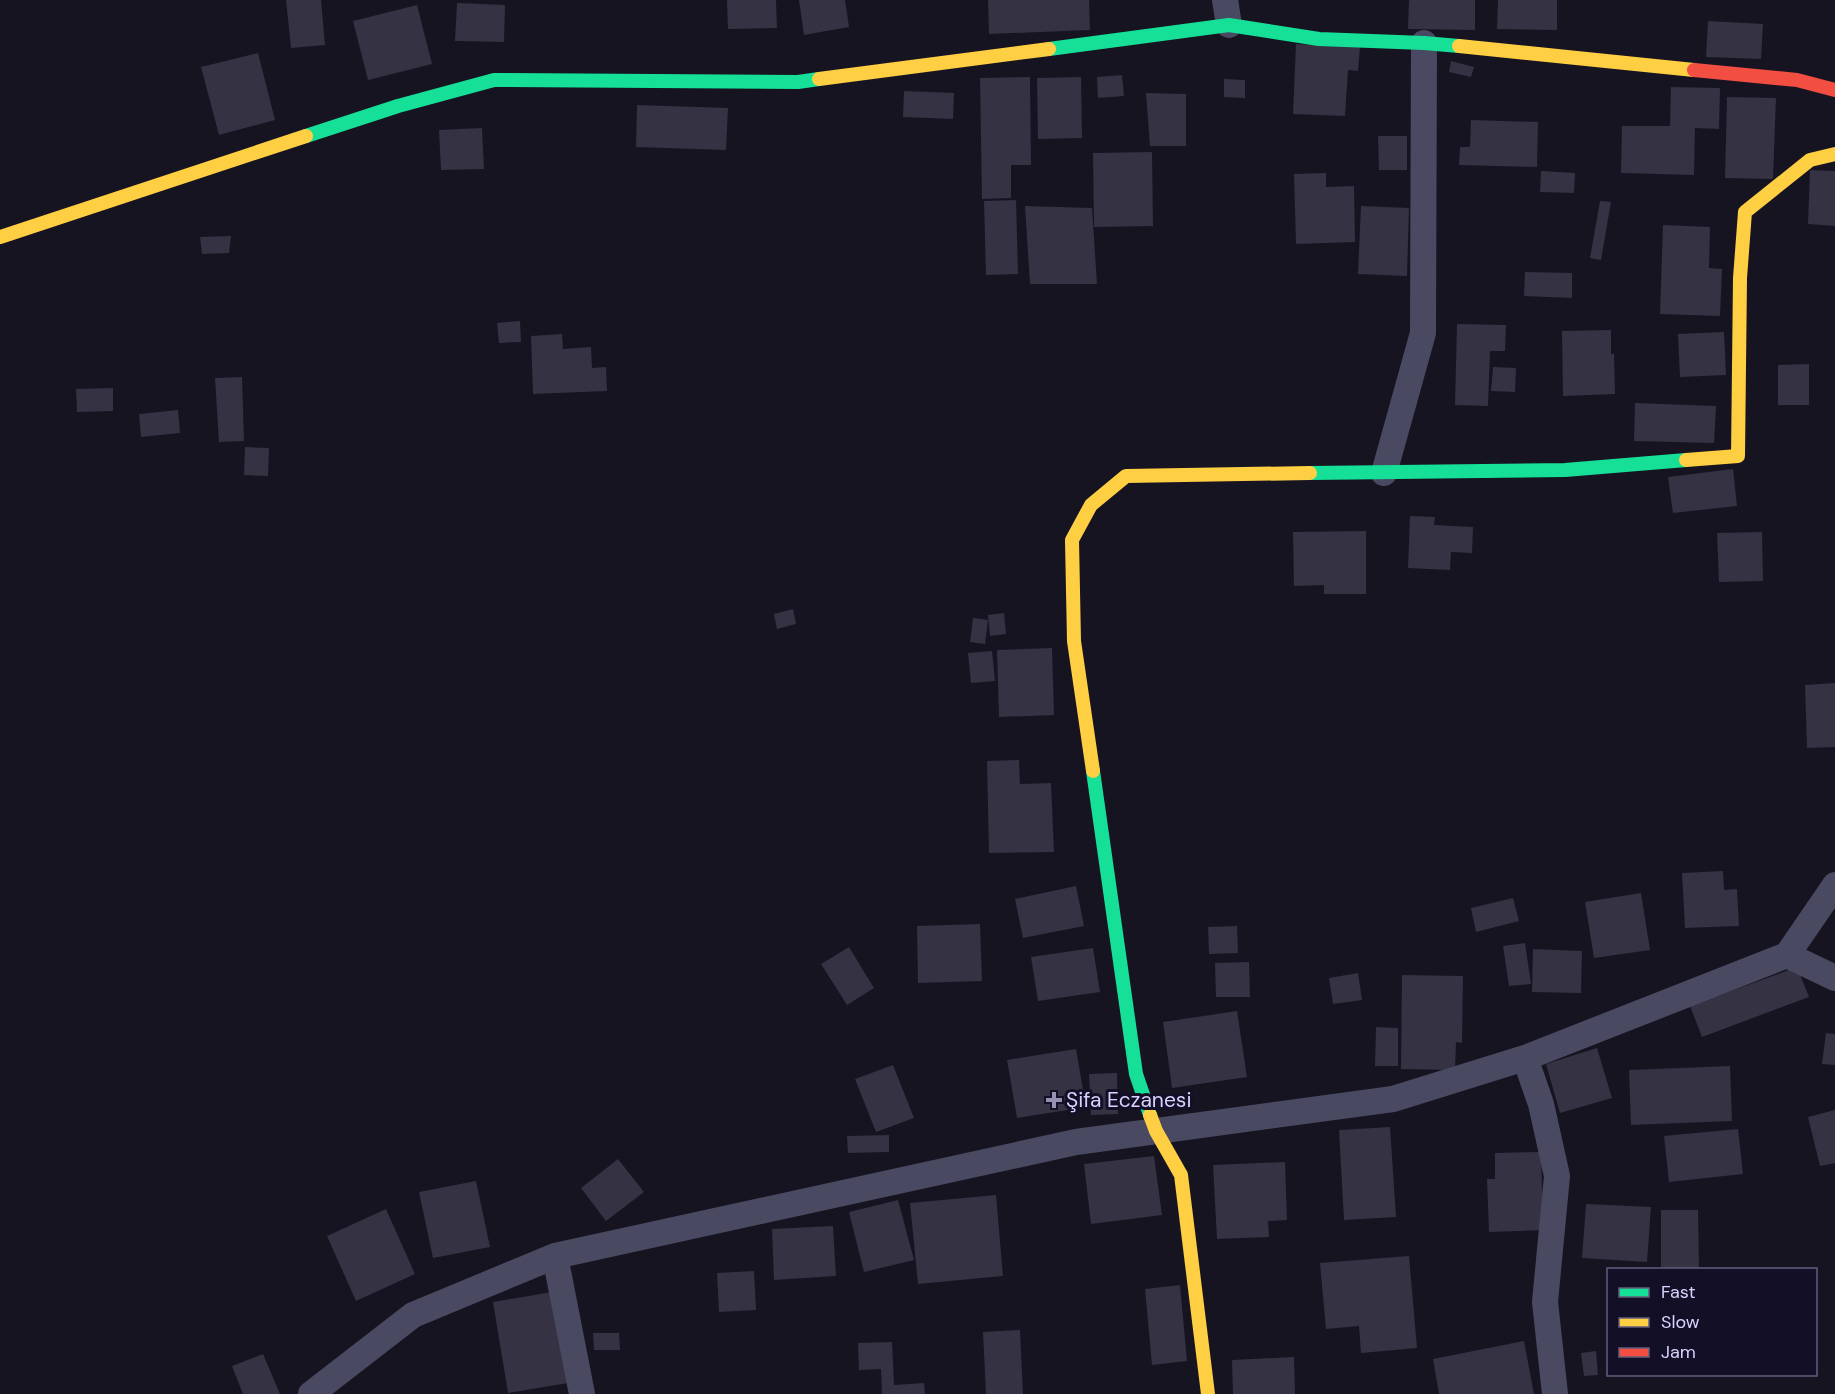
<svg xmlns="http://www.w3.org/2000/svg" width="1835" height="1394" font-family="'DM Sans',sans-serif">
  <rect width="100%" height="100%" fill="#161421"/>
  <path fill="#343243" d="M 286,0 L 321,0 L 325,45 L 291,48 Z
    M 727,0 L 776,0 L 777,28 L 728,29 Z
    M 799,0 L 845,0 L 849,27 L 804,35 Z
    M 988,0 L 1089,0 L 1090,30 L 989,34 Z
    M 1409,0 L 1475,0 L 1475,30 L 1408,29 Z
    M 1498,0 L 1557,0 L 1557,30 L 1497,29 Z
    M 457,3 L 505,5 L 504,42 L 455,41 Z
    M 417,5 L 432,64 L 368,80 L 353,21 Z
    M 1708,21 L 1763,24 L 1761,59 L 1706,57 Z
    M 1296,44 L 1360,47 L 1358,71 L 1348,70 L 1345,116 L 1293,114 Z
    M 258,53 L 275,120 L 219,135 L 201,67 Z
    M 1451,61 L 1474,67 L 1471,77 L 1449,72 Z
    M 1122,75 L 1124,96 L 1098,98 L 1097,77 Z
    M 1030,77 L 1031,165 L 1011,165 L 1011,198 L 982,199 L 980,78 Z
    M 1081,77 L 1082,138 L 1038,139 L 1037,78 Z
    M 1224,79 L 1245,80 L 1245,98 L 1224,97 Z
    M 1671,87 L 1720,88 L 1719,129 L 1695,128 L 1694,175 L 1621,173 L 1622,126 L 1670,126 Z
    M 904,91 L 954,93 L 953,119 L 903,117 Z
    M 1146,93 L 1186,94 L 1186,146 L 1150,146 Z
    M 1727,97 L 1776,98 L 1773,179 L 1725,178 Z
    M 637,105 L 728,108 L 726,150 L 636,147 Z
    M 1471,120 L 1538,122 L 1537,167 L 1459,165 L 1460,147 L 1470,147 Z
    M 482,128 L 484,169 L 441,170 L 439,130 Z
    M 1378,136 L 1407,136 L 1407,170 L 1379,170 Z
    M 1152,152 L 1153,226 L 1094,227 L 1093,153 Z
    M 1810,170 L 1835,171 L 1835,226 L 1808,224 Z
    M 1541,171 L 1575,173 L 1574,193 L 1540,192 Z
    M 1326,173 L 1326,187 L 1354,186 L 1355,242 L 1296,244 L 1294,174 Z
    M 1016,200 L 1018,274 L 986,275 L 984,201 Z
    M 1600,201 L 1611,202 L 1601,260 L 1590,258 Z
    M 1025,206 L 1092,208 L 1097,284 L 1030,284 Z
    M 1361,206 L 1409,208 L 1407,276 L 1358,274 Z
    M 1663,225 L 1710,227 L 1709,268 L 1722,269 L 1720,316 L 1660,314 Z
    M 231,236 L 229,253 L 202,254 L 200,237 Z
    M 1525,272 L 1572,273 L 1572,298 L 1524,296 Z
    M 520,321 L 521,342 L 499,343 L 497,323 Z
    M 1457,324 L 1506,325 L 1505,351 L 1490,351 L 1488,406 L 1455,405 Z
    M 1611,330 L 1611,354 L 1614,354 L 1615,394 L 1563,396 L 1562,331 Z
    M 1724,332 L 1726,375 L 1680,377 L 1678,334 Z
    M 562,334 L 563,349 L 591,347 L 592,368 L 606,367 L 607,391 L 533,394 L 531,336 Z
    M 1809,364 L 1809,405 L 1778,405 L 1778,365 Z
    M 1493,367 L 1516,368 L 1515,392 L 1491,391 Z
    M 242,377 L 244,441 L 219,442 L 215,378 Z
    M 113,388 L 113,411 L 77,412 L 76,389 Z
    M 1635,403 L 1716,406 L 1714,443 L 1634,441 Z
    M 178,410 L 180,433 L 141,437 L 139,414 Z
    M 245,447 L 269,448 L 268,476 L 244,475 Z
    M 1733,469 L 1737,506 L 1673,513 L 1668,477 Z
    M 1410,516 L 1435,517 L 1434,525 L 1473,527 L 1472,553 L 1451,552 L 1450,570 L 1408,568 Z
    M 1366,531 L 1366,594 L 1324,594 L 1324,585 L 1294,586 L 1293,532 Z
    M 1762,532 L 1763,581 L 1719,582 L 1717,533 Z
    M 793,609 L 796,624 L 777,629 L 774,614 Z
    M 1004,613 L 1006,634 L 990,636 L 988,615 Z
    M 973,618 L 988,620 L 985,644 L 970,642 Z
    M 1052,648 L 1054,715 L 999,717 L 997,650 Z
    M 992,651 L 995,681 L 971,683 L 968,653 Z
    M 1835,683 L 1835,747 L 1807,748 L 1805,685 Z
    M 1019,760 L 1020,784 L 1051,783 L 1054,852 L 989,853 L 987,761 Z
    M 1723,871 L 1724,890 L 1737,889 L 1739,926 L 1685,928 L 1682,873 Z
    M 1076,886 L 1084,926 L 1023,938 L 1015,899 Z
    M 1641,893 L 1650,950 L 1594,958 L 1585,902 Z
    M 1513,898 L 1519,921 L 1476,932 L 1471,908 Z
    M 980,924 L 982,981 L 918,983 L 917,926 Z
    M 1237,926 L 1238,953 L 1209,954 L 1208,927 Z
    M 1525,943 L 1531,984 L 1509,986 L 1503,946 Z
    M 849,947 L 874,988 L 847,1005 L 821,964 Z
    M 1093,948 L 1100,992 L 1038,1001 L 1031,957 Z
    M 1533,949 L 1582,951 L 1581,993 L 1532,992 Z
    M 1249,962 L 1250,997 L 1216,997 L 1215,963 Z
    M 1797,967 L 1809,997 L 1702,1037 L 1690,1006 Z
    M 1358,973 L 1362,1000 L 1333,1004 L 1329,978 Z
    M 1402,975 L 1463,976 L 1462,1043 L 1456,1042 L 1455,1070 L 1401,1069 Z
    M 1237,1011 L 1247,1077 L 1172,1088 L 1163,1022 Z
    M 1376,1027 L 1398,1028 L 1398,1066 L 1375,1066 Z
    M 1826,1033 L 1835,1034 L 1835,1065 L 1822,1064 Z
    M 1597,1048 L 1612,1098 L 1560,1113 L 1546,1064 Z
    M 1076,1049 L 1086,1107 L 1017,1118 L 1007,1060 Z
    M 893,1065 L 914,1118 L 876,1132 L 855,1079 Z
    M 1730,1066 L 1732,1121 L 1631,1125 L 1629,1070 Z
    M 1117,1073 L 1118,1114 L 1091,1115 L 1089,1074 Z
    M 1835,1110 L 1835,1163 L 1820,1166 L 1808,1117 Z
    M 1390,1127 L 1396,1217 L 1344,1220 L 1339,1130 Z
    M 1738,1129 L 1743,1174 L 1669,1182 L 1664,1136 Z
    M 889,1135 L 889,1152 L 848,1153 L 847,1136 Z
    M 1541,1152 L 1543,1230 L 1489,1232 L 1487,1179 L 1495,1179 L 1495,1153 Z
    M 1154,1156 L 1162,1215 L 1091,1224 L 1084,1164 Z
    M 618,1159 L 644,1192 L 606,1221 L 581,1188 Z
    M 1285,1162 L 1287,1220 L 1268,1221 L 1269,1237 L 1217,1239 L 1213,1165 Z
    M 476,1181 L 490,1247 L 433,1258 L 419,1192 Z
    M 996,1195 L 1003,1276 L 918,1284 L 910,1203 Z
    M 898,1200 L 914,1260 L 864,1272 L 849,1212 Z
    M 1586,1204 L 1651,1207 L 1647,1262 L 1582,1258 Z
    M 386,1209 L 415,1274 L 356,1301 L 327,1236 Z
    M 1661,1210 L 1698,1210 L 1699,1269 L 1661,1269 Z
    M 833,1226 L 836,1276 L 774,1280 L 772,1229 Z
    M 1409,1256 L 1417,1348 L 1361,1353 L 1359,1326 L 1326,1329 L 1320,1263 Z
    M 754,1271 L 756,1310 L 719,1312 L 717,1273 Z
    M 1180,1285 L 1187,1361 L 1152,1365 L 1145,1289 Z
    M 552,1292 L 568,1383 L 508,1393 L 493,1302 Z
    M 1020,1330 L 1023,1394 L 986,1394 L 983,1332 Z
    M 593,1333 L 619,1333 L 620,1350 L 594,1350 Z
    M 1524,1341 L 1534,1394 L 1439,1394 L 1433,1359 Z
    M 892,1342 L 894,1385 L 924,1383 L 925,1394 L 882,1394 L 881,1369 L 859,1370 L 858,1343 Z
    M 1596,1351 L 1598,1375 L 1584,1376 L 1581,1353 Z
    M 263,1354 L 280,1394 L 243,1394 L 232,1366 Z
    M 1294,1357 L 1295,1394 L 1233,1394 L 1232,1360 Z"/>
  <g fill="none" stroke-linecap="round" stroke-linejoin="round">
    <path stroke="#4a4962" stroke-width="26" d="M 1225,0 L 1229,25
      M 1384,473 L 1423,333 L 1424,43
      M 1787,955 L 1835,978
      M 1525,1058 L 1541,1104 L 1557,1176 L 1545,1302 L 1555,1394
      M 555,1256 L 582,1394
      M 311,1394 L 413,1315 L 555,1256 L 1076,1142 L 1393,1099 L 1525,1058 L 1787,955 L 1835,885"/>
    <path stroke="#16e098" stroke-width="14" d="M 1049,49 L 1229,25 L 1319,39 L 1424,43 L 1459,46
      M 306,136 L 398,106 L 494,80 L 798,82 L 819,79
      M 1310,473 L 1565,470 L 1686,460
      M 1093,771 L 1136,1074 L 1150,1115"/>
    <path stroke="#ffcf43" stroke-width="14" d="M 1459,46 L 1694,70
      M 819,79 L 1049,49
      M 0,237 L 306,136
      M 1686,460 L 1738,456 L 1740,278 L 1745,212 L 1810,160 L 1835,154
      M 1093,771 L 1074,641 L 1072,540 L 1091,505 L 1126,476 L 1310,473
      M 1150,1115 L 1156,1131 L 1181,1175 L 1208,1394"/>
    <path stroke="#f24e42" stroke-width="14" d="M 1694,70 L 1797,80 L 1835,90"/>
  </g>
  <path fill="#9591b1" stroke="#130f26" stroke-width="2" d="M1051 1091h6v6h6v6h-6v6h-6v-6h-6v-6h6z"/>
  <g text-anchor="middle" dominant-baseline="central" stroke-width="6" stroke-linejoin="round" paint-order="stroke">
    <g font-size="21" fill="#d9d4ff" stroke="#130f26" text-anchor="start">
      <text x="1066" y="1100">Şifa Eczanesi</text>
    </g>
  </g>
  <rect x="1607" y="1268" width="210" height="108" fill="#130f26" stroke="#625e7d" stroke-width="1.5"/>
  <rect x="1619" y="1288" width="30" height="9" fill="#16e098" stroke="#625e7d" stroke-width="1.5"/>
  <text x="1661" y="1298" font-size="18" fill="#d9d4ff">Fast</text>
  <rect x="1619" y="1318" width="30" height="9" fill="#ffcf43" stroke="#625e7d" stroke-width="1.5"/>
  <text x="1661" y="1328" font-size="18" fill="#d9d4ff">Slow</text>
  <rect x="1619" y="1348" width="30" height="9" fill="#f24e42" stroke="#625e7d" stroke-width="1.5"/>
  <text x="1661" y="1358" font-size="18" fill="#d9d4ff">Jam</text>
</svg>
